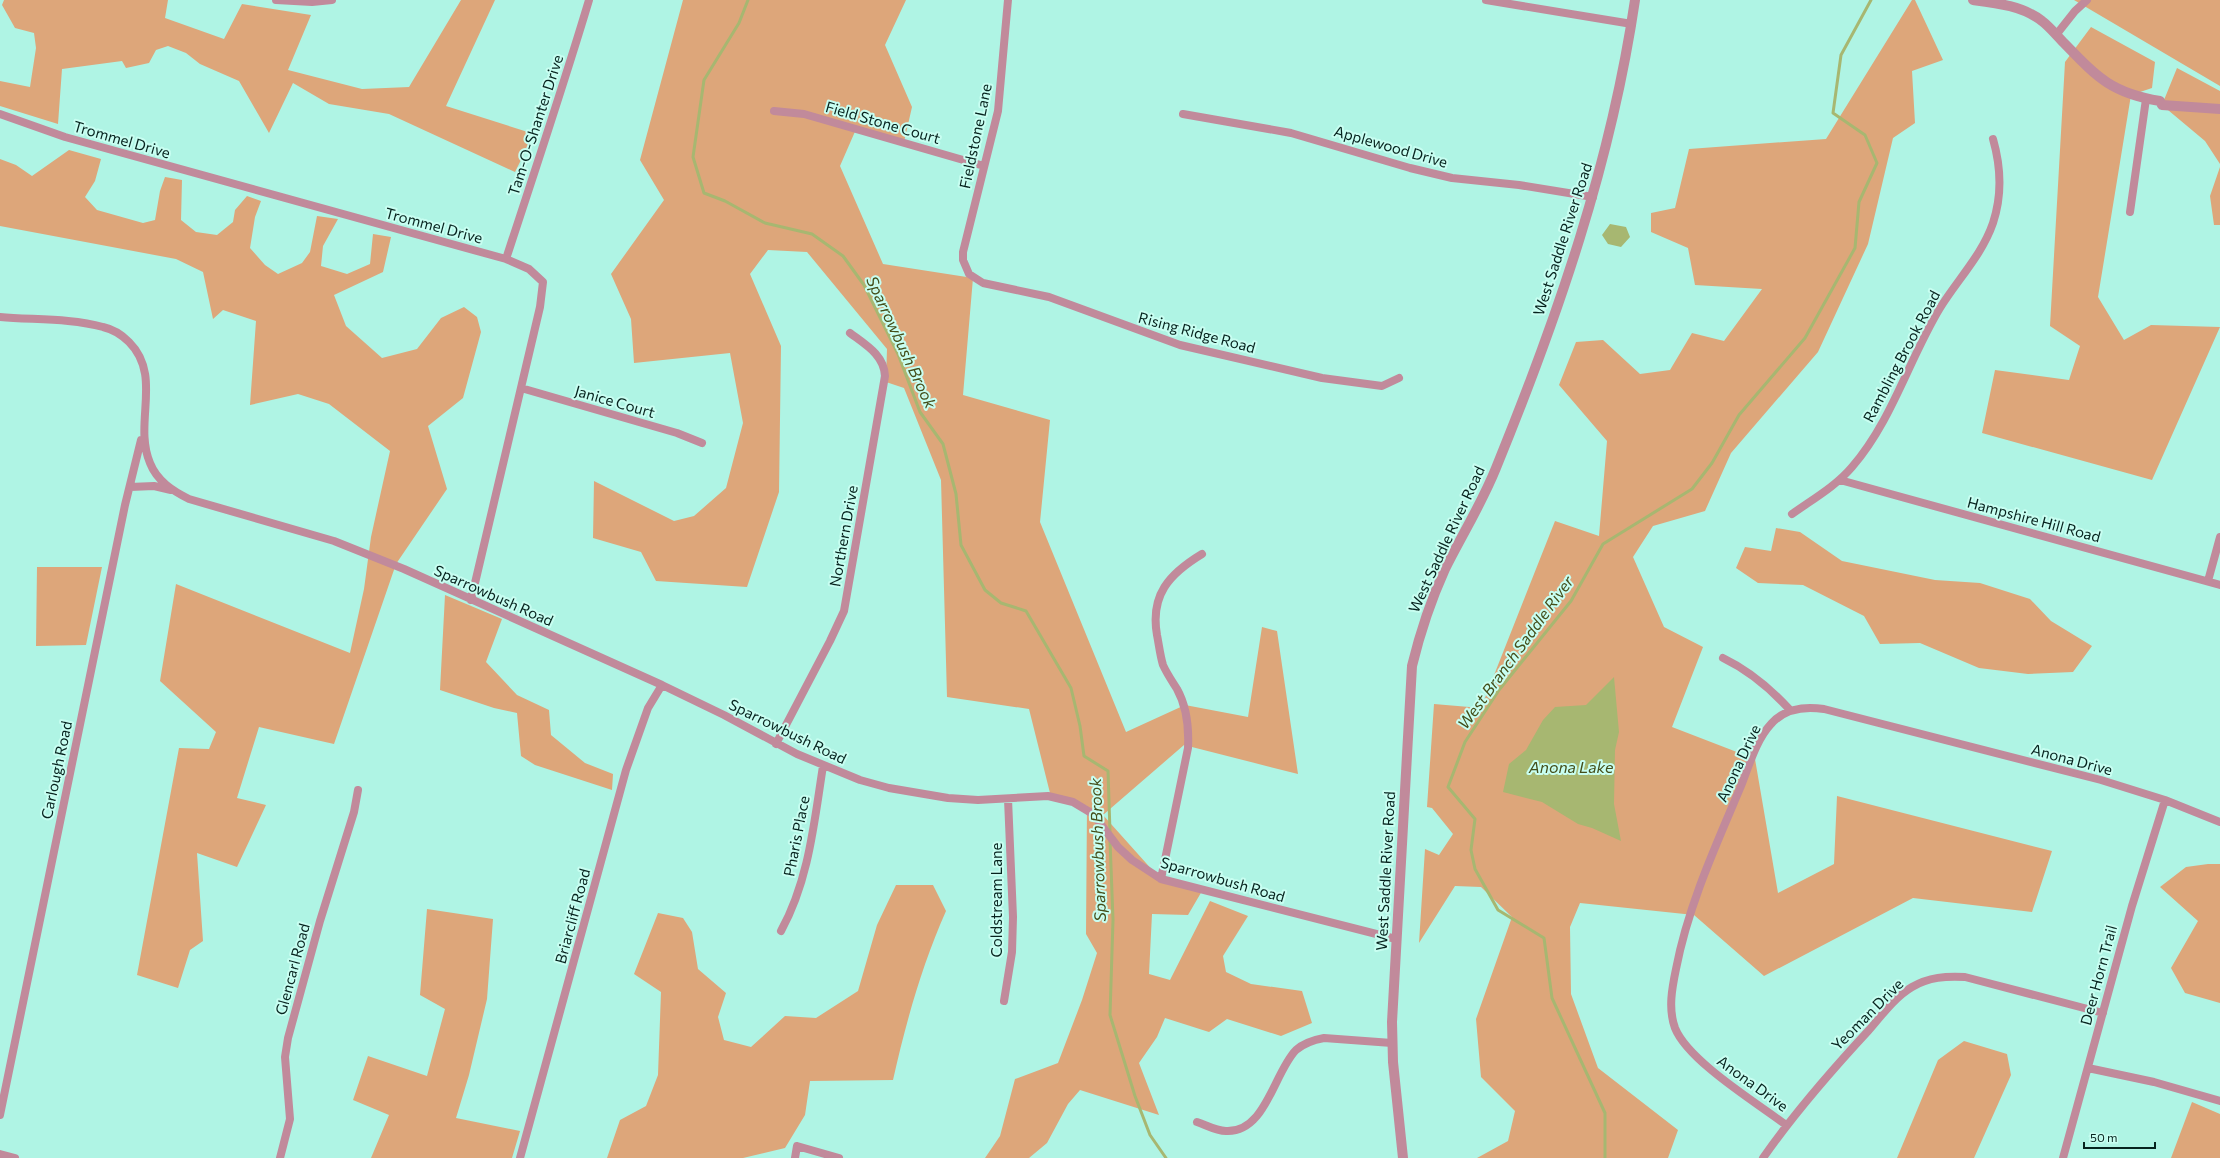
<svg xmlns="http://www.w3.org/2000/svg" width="2220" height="1158" font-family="Commissioner,sans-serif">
  <rect width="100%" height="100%" fill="#aff4e4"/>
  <path fill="#dda67a" d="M 4,0 L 168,0 L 165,18 L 224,39 L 242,4 L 311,15 L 288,70 L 362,89 L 409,87 L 461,0 L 495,0 L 446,106 L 534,134 L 515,172 L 389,114 L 329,104 L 293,83 L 269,133 L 239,81 L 200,64 L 186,53 L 168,46 L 156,50 L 149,63 L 126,68 L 122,61 L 62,69 L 58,124 L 0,106 L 0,81 L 30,87 L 36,48 L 34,33 L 15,28 L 2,5 Z
    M 683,0 L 906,0 L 885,45 L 912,107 L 904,142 L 857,127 L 840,166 L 883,264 L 973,278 L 963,395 L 1050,420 L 1040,522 L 1126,732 L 1185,705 L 1248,717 L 1262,627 L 1277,631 L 1298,774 L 1184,745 L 1103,815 L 1163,882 L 1202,891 L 1188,915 L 1152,914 L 1149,974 L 1170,980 L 1210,901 L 1248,916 L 1223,956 L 1226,972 L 1251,984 L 1302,991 L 1312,1023 L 1281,1036 L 1227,1019 L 1209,1032 L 1165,1018 L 1157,1037 L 1139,1063 L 1159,1115 L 1080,1090 L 1068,1104 L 1047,1143 L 1029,1158 L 985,1158 L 1000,1136 L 1015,1079 L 1058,1063 L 1082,1000 L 1097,953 L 1086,934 L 1087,806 L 1051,797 L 1029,709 L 947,697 L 941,480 L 904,388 L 886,382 L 887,349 L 807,252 L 768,250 L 750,274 L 781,346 L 779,492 L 747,587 L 656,581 L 641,552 L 593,538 L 594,481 L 674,521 L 694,516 L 726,488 L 743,423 L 730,353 L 634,363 L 631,319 L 611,274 L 664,200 L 640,160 Z
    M 1912,0 L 1915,0 L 1943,60 L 1912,71 L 1915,123 L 1893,138 L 1868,244 L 1818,352 L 1731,453 L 1705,511 L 1653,526 L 1633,557 L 1664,627 L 1703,647 L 1672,727 L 1755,759 L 1778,893 L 1834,864 L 1837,796 L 2052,851 L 2032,912 L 1913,898 L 1764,976 L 1694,915 L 1580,903 L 1570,927 L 1571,994 L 1598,1068 L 1678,1130 L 1668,1158 L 1477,1158 L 1508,1141 L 1515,1111 L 1481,1077 L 1476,1019 L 1512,917 L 1481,887 L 1455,886 L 1419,943 L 1425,849 L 1439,855 L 1453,834 L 1432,808 L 1427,807 L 1434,704 L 1481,708 L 1555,521 L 1599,536 L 1607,441 L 1559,385 L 1576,342 L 1603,340 L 1640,374 L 1670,370 L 1692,333 L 1724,341 L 1762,289 L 1695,285 L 1688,248 L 1651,232 L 1651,213 L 1675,208 L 1689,149 L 1826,139 Z
    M 2074,0 L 2220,0 L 2220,86 Z
    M 2091,27 L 2155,62 L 2152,88 L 2131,95 L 2098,297 L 2124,340 L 2151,325 L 2220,327 L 2152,480 L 1982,433 L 1995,370 L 2069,380 L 2080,346 L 2050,326 L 2065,62 Z
    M 2177,68 L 2220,91 L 2220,164 L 2205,141 L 2162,105 Z
    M 69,150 L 101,159 L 95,181 L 85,197 L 97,210 L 143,223 L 155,220 L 160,191 L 165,177 L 182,180 L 181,220 L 196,232 L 217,235 L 233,222 L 235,210 L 247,196 L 261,201 L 255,217 L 250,248 L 265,265 L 278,274 L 302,263 L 310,252 L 317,216 L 338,219 L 323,246 L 321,266 L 347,274 L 370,264 L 373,234 L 391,237 L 383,272 L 334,295 L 346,326 L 382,358 L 417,349 L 441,318 L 464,307 L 477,317 L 481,332 L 463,398 L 428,426 L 447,489 L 396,564 L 334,744 L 259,727 L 237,798 L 266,805 L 237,867 L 197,853 L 203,941 L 190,950 L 178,988 L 137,975 L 179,748 L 209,749 L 216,732 L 160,681 L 176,584 L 350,653 L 364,589 L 371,537 L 390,451 L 329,404 L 298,394 L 250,405 L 256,321 L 223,310 L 213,319 L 203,272 L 176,259 L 0,226 L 0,159 L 16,165 L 32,176 Z
    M 2220,167 L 2220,225 L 2214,225 L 2210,196 Z
    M 1776,528 L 1800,532 L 1842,561 L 1935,580 L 1980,583 L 2030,599 L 2051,621 L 2092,646 L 2073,672 L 2028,674 L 1979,668 L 1920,643 L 1880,644 L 1864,616 L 1803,585 L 1758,583 L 1736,568 L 1745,547 L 1771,551 Z
    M 37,567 L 102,567 L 86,645 L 36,646 Z
    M 445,595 L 502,619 L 486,662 L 517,695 L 549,710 L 551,735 L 585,763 L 613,774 L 612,790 L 535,765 L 521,756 L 517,713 L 494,708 L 440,690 Z
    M 2208,864 L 2220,864 L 2220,1003 L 2185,993 L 2171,968 L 2198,921 L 2160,887 L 2186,867 Z
    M 896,885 L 933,885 L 946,911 C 922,965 906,1022 893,1080 L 810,1081 L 805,1115 L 785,1148 L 743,1158 L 607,1158 L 620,1120 L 646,1106 L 658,1075 L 661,992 L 634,974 L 658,913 L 683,918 L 692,932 L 698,969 L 726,993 L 718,1017 L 724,1040 L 751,1047 L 785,1016 L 816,1018 L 858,991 L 877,925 Z
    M 427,909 L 493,919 L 487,999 L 469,1075 L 456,1118 L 520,1131 L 512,1158 L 371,1158 L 389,1115 L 353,1100 L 368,1056 L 427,1076 L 445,1009 L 420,995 Z
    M 1964,1041 L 2007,1054 L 2011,1075 L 1974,1158 L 1897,1158 L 1938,1060 Z
    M 2192,1102 L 2220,1114 L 2220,1158 L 2171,1158 Z"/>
  <path fill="#a7b771" d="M 1610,224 L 1626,227 L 1630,237 L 1621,247 L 1608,244 L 1602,235 Z
    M 1614,677 L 1619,732 L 1615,750 L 1614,804 L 1621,841 L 1592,828 L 1578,824 L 1542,802 L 1503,792 L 1509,764 L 1526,750 L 1543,720 L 1555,707 L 1586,705 Z"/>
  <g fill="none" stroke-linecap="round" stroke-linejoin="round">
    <path stroke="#a7b771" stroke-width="3" d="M 748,0 L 739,23 L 704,80 L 693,157 L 704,193 L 725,201 L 765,223 L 812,234 L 843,256 L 864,285 L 898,354 L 920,412 L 943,444 L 956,494 L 961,545 L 985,590 L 1001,603 L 1026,611 L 1071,688 L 1080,726 L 1084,756 L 1108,771 L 1110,832
      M 1110,840 L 1113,920 L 1110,1015 L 1135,1096 L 1150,1135 L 1166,1158
      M 1605,1158 L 1605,1113 L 1552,998 L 1544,938 L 1498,910 L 1475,869 L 1471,850 L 1475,819 L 1448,787 L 1465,742 L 1499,690 L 1571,601 L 1603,544 L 1692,489 L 1712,463 L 1739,415 L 1805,338 L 1855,248 L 1859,202 L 1877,163 L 1865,135 L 1833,113 L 1841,55 L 1871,0"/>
    <path stroke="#c18a9b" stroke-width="8" d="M 276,0 L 312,2 L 332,0
      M 1008,0 L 998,111 L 963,252 L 963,260 L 969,274 L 983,283 L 1049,297 L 1180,345 L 1322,378 L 1382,386 L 1399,378
      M 1486,0 L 1632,24
      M 2056,35 L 2075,11 L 2087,0
      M 774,111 L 804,114 L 984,166
      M 0,114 L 65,137 L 506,259 L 529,269 L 543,282 L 540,307 L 471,600
      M 1183,114 L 1291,133 L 1410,168 L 1452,178 L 1519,185 L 1593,197
      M 2130,212 L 2146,99
      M 506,259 C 534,173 563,87 589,0
      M 0,317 C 33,320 70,318 103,327 C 112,329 122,335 129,342 C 163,376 133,423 150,463 C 157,481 173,491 189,499 L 334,541 L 404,569 L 662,685 L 724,715 L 797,754 L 860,780 L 889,788 L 948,798 L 978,800 L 1048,796 L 1073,802 L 1093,814 L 1118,847 L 1132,860 L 1161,879 L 1396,939
      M 521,388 L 677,433 L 702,443
      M 1840,480 L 2220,585
      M 130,487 L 154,486 L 171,490
      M 1792,514 C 1813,499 1836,486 1852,467 C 1892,421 1909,359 1940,308 C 1958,279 1982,255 1993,223 C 2002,196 2001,167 1993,139
      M 2208,581 L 2220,537
      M 1723,658 C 1750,671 1770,688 1790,710
      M 776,744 L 830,641 L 844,611 L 885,376 C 884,355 866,345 850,333
      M 1161,879 L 1188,748 C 1189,728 1187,707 1177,689 C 1172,681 1167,674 1163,665 C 1160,655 1159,645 1157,635 C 1150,595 1169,574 1202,554
      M 781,931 C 809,880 814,823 823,766
      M 1004,1001 L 1012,952 L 1013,917 L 1008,799
      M 2088,1068 L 2154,1082 L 2220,1101
      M 0,1115 L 125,505 L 141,440
      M 1197,1122 C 1206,1125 1216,1131 1226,1131 C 1266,1133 1274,1072 1296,1050 C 1304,1043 1313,1040 1324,1038 L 1392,1043
      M 1786,1125 C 1757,1103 1688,1061 1675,1028 C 1668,1009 1672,988 1676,969 C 1688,906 1716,845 1741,786 C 1749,766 1756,740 1771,724 C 1785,708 1804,706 1824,709 L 2101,780 L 2165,800 L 2220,822
      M 0,1154 L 15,1158
      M 280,1158 L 290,1119 L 285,1057 L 288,1038 L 320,921 L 354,812 L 358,790
      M 520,1158 L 626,770 L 648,708 L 662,685
      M 795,1158 L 797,1146 L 839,1158
      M 1763,1158 C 1795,1112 1831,1071 1869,1030 C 1882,1015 1895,997 1912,987 C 1929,977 1946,976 1965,977 L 2103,1013
      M 2063,1158 L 2132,906 L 2165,800"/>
    <path stroke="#c18a9b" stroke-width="10" d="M 1973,0 C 1997,3 2023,6 2042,21 C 2050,27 2057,36 2064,43 C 2097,77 2111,93 2160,101 L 2162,105 L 2220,109
      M 1403,1158 L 1393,1062 L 1392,1022 L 1412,666 C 1420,633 1431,600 1445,569 C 1462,535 1482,503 1496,468 C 1558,316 1611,163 1635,0"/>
  </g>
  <g text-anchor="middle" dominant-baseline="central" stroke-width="4" stroke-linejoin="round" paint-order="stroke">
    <g font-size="15" fill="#06231e" stroke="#c8fef1">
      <text transform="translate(883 122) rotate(16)">Field Stone Court</text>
      <text transform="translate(535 125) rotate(-72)">Tam-O-Shanter Drive</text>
      <text transform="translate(975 136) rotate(-78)">Fieldstone Lane</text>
      <text transform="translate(122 139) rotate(16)">Trommel Drive</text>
      <text transform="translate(1391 146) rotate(16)">Applewood Drive</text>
      <text transform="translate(434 225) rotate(15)">Trommel Drive</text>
      <text transform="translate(1562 239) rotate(-72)">West Saddle River Road</text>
      <text transform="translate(1197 332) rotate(15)">Rising Ridge Road</text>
      <text transform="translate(1901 356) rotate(-62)">Rambling Brook Road</text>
      <text transform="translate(615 401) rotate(16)">Janice Court</text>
      <text transform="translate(2034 519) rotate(15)">Hampshire Hill Road</text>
      <text transform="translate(843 536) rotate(-80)">Northern Drive</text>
      <text transform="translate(1446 539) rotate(-65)">West Saddle River Road</text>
      <text transform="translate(494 595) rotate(24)">Sparrowbush Road</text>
      <text transform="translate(788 731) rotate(26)">Sparrowbush Road</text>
      <text transform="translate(2072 759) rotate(15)">Anona Drive</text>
      <text transform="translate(1738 763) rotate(-65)">Anona Drive</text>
      <text transform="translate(56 770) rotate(-78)">Carlough Road</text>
      <text transform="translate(796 836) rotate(-79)">Pharis Place</text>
      <text transform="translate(1385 871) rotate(-87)">West Saddle River Road</text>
      <text transform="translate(1223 879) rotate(16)">Sparrowbush Road</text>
      <text transform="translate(996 900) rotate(-90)">Coldstream Lane</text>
      <text transform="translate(572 916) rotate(-75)">Briarcliff Road</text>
      <text transform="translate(292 969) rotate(-75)">Glencarl Road</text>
      <text transform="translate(2098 975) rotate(-75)">Deer Horn Trail</text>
      <text transform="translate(1867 1014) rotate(-45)">Yeoman Drive</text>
      <text transform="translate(1753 1083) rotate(36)">Anona Drive</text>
    </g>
    <g font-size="16" font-style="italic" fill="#444e1a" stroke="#c8fef1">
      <text transform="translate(902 342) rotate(65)">Sparrowbush Brook</text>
      <text transform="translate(1515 652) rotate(-54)">West Branch Saddle River</text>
      <text x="1571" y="766">Anona Lake</text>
      <text transform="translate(1097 850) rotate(-92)">Sparrowbush Brook</text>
    </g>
  </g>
  <path d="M2084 1142v6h71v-6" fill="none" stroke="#06231e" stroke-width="2"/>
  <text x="2090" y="1142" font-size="12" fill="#06231e" stroke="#c8fef1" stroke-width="3" paint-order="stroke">50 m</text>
</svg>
